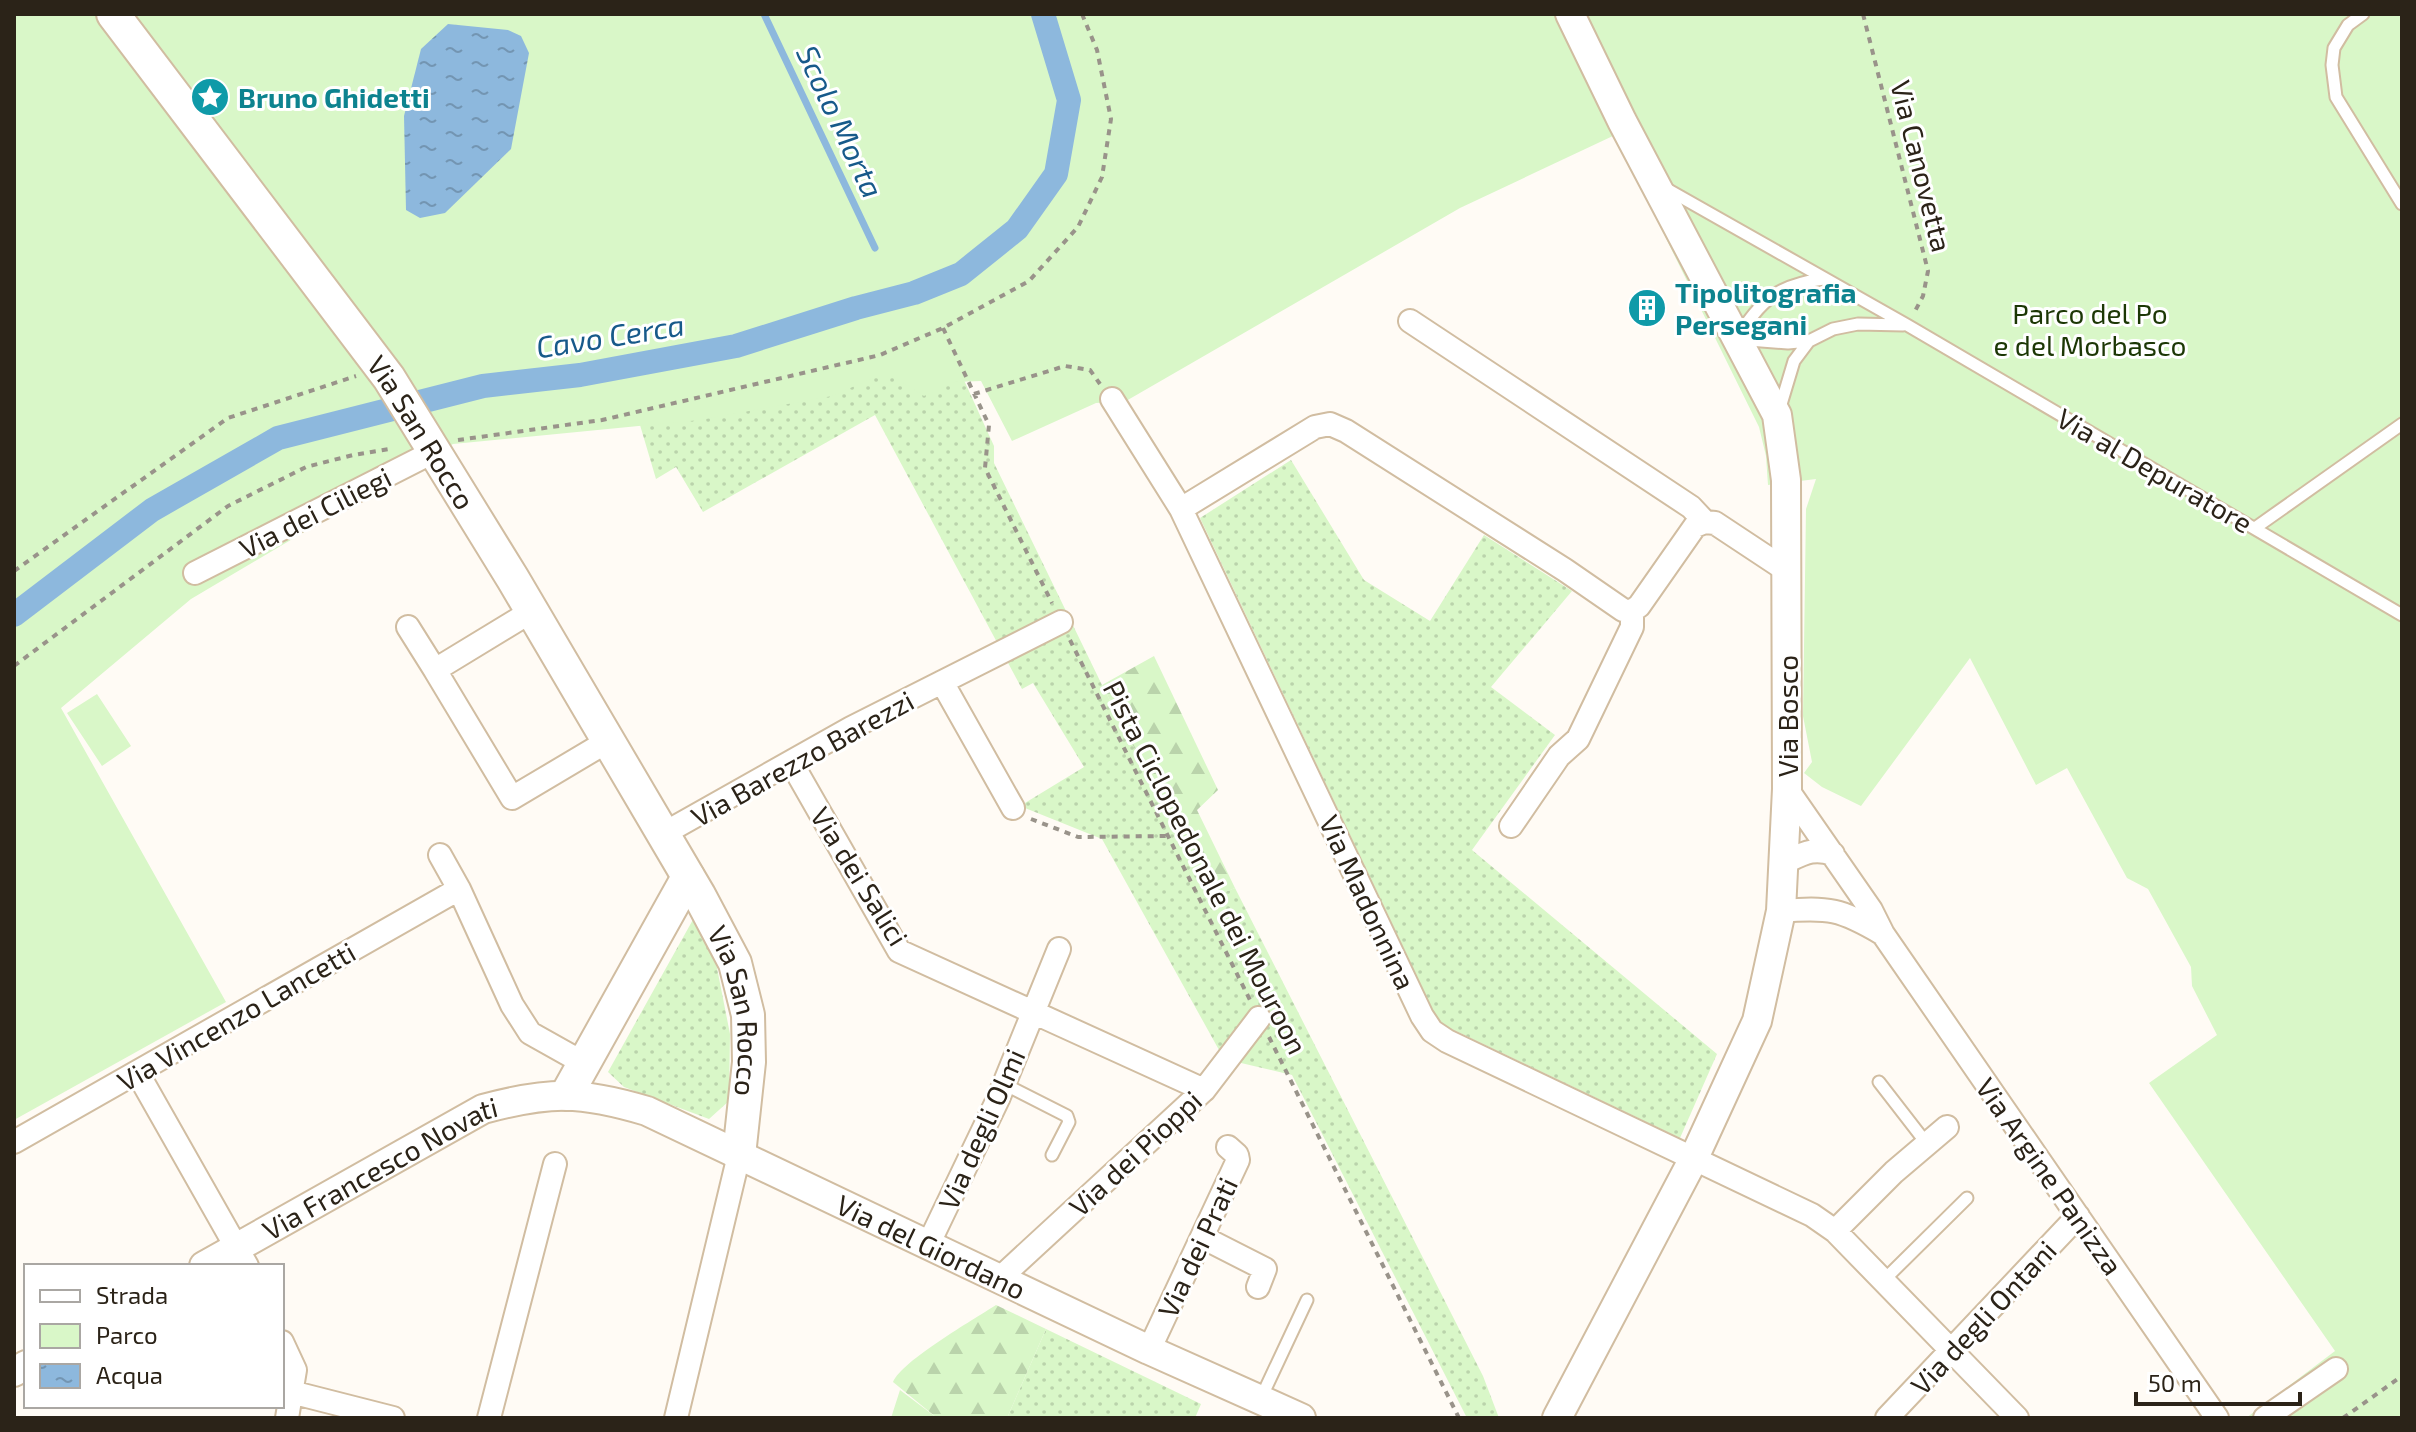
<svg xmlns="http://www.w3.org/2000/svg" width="2416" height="1432" font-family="'Exo 2',sans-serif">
  <defs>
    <pattern id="grass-dots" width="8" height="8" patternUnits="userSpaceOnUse" patternTransform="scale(2)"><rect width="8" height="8" fill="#d9f7c8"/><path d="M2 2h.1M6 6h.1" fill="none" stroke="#bad3ab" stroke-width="1.8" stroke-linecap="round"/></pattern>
    <pattern id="forest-firs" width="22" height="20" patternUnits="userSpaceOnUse" patternTransform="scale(2)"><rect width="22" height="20" fill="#d9f7c8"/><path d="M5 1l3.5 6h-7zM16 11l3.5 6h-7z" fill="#bad3ab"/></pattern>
    <pattern id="water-ripples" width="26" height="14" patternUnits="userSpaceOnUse" patternTransform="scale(2)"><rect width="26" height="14" fill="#8db8dd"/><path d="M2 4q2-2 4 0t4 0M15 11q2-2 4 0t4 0" fill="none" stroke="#7395b2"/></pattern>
  </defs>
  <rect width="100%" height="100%" fill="#fffbf5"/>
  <path fill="url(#grass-dots)" d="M 948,345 L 994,446 L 994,463 L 1102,685 L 1211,897 L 1235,888 L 1483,1376 L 1499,1418 L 1467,1418 L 1292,1075 L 1224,1059 L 1102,839 L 1020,806 L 1084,767 L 1033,683 L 1022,689 L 875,415 L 703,512 L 676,467 L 656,479 L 640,425 Z
    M 1291,460 L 1364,580 L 1430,621 L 1484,535 L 1572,591 L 1491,687 L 1555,735 L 1472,850 L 1717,1054 L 1680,1138 L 1439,1023 L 1200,518 Z
    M 695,916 L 716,963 L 730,1034 L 729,1101 L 709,1119 L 624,1087 L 608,1072 Z
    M 1046,1329 L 1201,1404 L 1195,1418 L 1007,1418 Z"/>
  <path fill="url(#forest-firs)" d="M 1154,656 L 1218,790 L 1197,810 L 1235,888 L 1211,898 L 1102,685 Z
    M 996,1305 L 1046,1329 L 1007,1418 L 937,1418 L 893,1382 C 903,1360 973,1320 996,1305 Z"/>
  <path fill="#d9f7c8" d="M 14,14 L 2402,14 L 2402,1418 L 2246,1418 L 2335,1351 L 2149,1083 L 2217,1035 L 2192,986 L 2191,967 L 2148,889 L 2127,878 L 2067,768 L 2036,785 L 1970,658 L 1861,806 L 1822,787 L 1804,773 L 1812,762 L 1803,716 L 1806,509 L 1816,479 L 1768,485 L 1766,456 L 1759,427 L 1615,135 L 1460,208 L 1126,401 L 1096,403 L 1012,441 L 981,381 L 955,382 L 924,396 L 891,375 L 873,378 L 832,396 L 700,420 L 453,444 L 191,599 L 61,708 L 226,1002 L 14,1120 Z
    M 97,694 L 131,746 L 102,766 L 67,713 Z
    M 900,1390 L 937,1418 L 891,1418 Z"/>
  <path fill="url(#water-ripples)" d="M 448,24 L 508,30 L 521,36 L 529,53 L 511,149 L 445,213 L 420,218 L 406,210 L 404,116 L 421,49 Z"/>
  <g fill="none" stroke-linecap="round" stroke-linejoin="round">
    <path stroke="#8db8dd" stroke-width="7" d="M 764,14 L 875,248"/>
    <path stroke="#8db8dd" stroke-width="24" d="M 14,615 L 152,510 L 278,438 L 483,386 L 580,375 L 736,346 L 856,308 L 914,293 L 961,274 L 1017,229 L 1056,174 L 1069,100 L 1043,14"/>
    <defs>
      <path id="service" d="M 2363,14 L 2348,25 L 2334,48 L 2332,65 L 2336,97 L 2402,204
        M 1665,188 L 1907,325 L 2402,615
        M 1824,279 C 1776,285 1762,300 1736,339 L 1788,343 L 1809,341 L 1833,329 L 1858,324 L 1903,325
        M 1779,411 L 1794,361 L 1809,341
        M 2255,528 L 2402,424
        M 1879,1082 L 1927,1144
        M 1004,1084 L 1067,1116 L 1069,1122 L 1052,1155
        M 1884,1280 L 1967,1198
        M 1261,1398 L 1307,1300"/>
      <path id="minor" d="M 1410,321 L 1691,507 L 1705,522 L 1715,523 L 1786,570
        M 1112,399 L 1181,509
        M 195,573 L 435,451
        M 532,611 L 435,670 L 512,798 L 608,741
        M 1632,611 L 1623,610 L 1565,570 L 1346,431 L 1330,424 L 1315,427 L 1181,509 L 1422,1016 L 1432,1031 L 1447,1041 L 1812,1215 L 1835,1231 L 2017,1418
        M 408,627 L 435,670
        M 942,682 L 1013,808
        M 791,762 L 899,951 L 1204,1090
        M 1787,789 L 1871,910 L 1883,934 L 2217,1418
        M 1511,826 L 1559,756 L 1578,739 L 1632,627 L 1632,611 L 1639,606 L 1695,526 L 1705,522
        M 663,834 L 851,728 L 1061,622
        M 440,855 L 459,889 L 512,1005 L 530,1033 L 571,1056 L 587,1060
        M 1783,863 C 1803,854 1812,847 1833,854
        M 1781,911 C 1829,907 1841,909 1883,934
        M 137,1072 L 247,1266
        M 14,1142 L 459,889
        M 1835,1231 L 1894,1172 L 1947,1127
        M 1202,1237 L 1265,1269 L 1258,1287
        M 928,1245 L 998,1099 L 1059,949
        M 999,1279 L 1204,1090 L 1259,1018
        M 282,1342 L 295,1370 L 287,1418
        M 1149,1350 L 1238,1160 L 1237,1155 L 1228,1147
        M 291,1392 L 393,1418
        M 489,1418 L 555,1164
        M 676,1418 L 739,1155
        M 1887,1418 L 2078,1216
        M 2265,1418 L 2336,1369"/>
      <g id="tertiary">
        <path id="s1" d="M 204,1266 L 483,1109 C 550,1091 580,1091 647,1111 L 1149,1350 L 1301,1418"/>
        <path d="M 14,1372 L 26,1365"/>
        <path d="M 1557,1418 L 1693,1160 L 1757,1021 L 1781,911 L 1787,789 L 1786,480 L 1777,415 L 1622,121 L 1570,14"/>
      </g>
      <g id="secondary">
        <path id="s2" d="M 113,14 L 389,378 L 513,579 L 699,895 L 735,963 L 748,1015 L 749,1062 L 739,1155"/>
        <path d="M 567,1094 L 688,877"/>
      </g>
    </defs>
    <use href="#service" stroke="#d1bda1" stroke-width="15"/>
    <use href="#minor" stroke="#d1bda1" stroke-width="26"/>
    <use href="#tertiary" stroke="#d1bda1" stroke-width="32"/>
    <use href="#secondary" stroke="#d1bda1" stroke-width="36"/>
    <path stroke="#99938a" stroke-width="4" stroke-dasharray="6 6" stroke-linecap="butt" d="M 1863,14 L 1928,271 L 1923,296 L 1914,313
      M 943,328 L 989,425 L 985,468 L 1052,603
      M 974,394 L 1065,366 L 1090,370 L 1100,384
      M 458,440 L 602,420 L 880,355 L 943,328 L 1029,281 L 1078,227 L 1102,177 L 1111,119 L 1097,50 L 1082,14
      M 14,571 L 228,418 L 356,376
      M 1070,640 L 1250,1000
      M 14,666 L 228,506 L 306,467 L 353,455 L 389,449
      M 1031,819 L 1078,837 L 1169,836
      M 1269,1037 L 1459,1418
      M 2343,1418 L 2402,1376"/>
    <use href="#service" stroke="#fff" stroke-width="11"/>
    <use href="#minor" stroke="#fff" stroke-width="22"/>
    <use href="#tertiary" stroke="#fff" stroke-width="28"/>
    <use href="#secondary" stroke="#fff" stroke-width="32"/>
  </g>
  <defs>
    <symbol id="sight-disc" viewBox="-11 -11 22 22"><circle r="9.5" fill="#0f9aa8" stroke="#fff"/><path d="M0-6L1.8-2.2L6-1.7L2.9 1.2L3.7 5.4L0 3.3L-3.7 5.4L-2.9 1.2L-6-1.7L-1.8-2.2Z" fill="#fff"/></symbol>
    <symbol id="building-disc" viewBox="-11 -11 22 22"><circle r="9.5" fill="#0f9aa8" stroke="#fff"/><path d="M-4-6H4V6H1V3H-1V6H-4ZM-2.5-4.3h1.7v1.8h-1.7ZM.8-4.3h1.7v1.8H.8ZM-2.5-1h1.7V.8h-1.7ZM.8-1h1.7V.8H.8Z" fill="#fff"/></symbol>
  </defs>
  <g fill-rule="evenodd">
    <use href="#sight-disc" x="188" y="75" width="44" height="44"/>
    <use href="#building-disc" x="1625" y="286" width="44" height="44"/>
  </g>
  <g text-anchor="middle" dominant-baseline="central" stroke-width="6" stroke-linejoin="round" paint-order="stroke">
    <g font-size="28" font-weight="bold" fill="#0d838f" stroke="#fff" text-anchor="start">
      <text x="238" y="97">Bruno Ghidetti</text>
      <text x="1675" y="292">Tipolitografia<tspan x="1675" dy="32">Persegani</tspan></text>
    </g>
    <g font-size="28" fill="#2b2318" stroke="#fff">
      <text transform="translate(1922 166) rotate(76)">Via Canovetta</text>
      <text stroke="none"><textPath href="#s2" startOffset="520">Via San Rocco</textPath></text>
      <text transform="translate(2155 470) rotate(30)">Via al Depuratore</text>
      <text transform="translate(315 512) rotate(-27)">Via dei Ciliegi</text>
      <text transform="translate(1787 716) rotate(-90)">Via Bosco</text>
      <text transform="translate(802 758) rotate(-29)">Via Barezzo Barezzi</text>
      <text transform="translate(1206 867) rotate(63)">Pista Ciclopedonale dei Mouroon</text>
      <text transform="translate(860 876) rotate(58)">Via dei Salici</text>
      <text transform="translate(1368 902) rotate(65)">Via Madonnina</text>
      <text stroke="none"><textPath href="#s2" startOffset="1184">Via San Rocco</textPath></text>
      <text transform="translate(236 1016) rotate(-30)">Via Vincenzo Lancetti</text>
      <text transform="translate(981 1129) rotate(-66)">Via degli Olmi</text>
      <text transform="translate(1135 1153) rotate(-43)">Via dei Pioppi</text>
      <text stroke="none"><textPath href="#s1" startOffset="202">Via Francesco Novati</textPath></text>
      <text transform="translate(2050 1176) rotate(55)">Via Argine Panizza</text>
      <text stroke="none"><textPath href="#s1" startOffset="802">Via del Giordano</textPath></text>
      <text transform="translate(1197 1247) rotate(-65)">Via dei Prati</text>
      <text transform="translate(1983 1317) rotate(-47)">Via degli Ontani</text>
    </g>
    <g font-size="28" fill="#1c3705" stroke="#fff">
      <text x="2090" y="313">Parco del Po<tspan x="2090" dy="32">e del Morbasco</tspan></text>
    </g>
    <g font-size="30" font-style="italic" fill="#175a8a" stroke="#fff">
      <text transform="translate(841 121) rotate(65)">Scolo Morta</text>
      <text transform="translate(610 335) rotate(-9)">Cavo Cerca</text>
    </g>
  </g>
  <rect width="2416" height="1432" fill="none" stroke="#2b2318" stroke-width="32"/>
  <rect x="24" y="1264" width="260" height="144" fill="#ffffff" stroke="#aaa7a3" stroke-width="2"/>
  <rect x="40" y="1290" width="40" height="12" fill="#ffffff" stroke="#aaa7a3" stroke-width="2"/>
  <text x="96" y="1304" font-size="24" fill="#2b2318">Strada</text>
  <rect x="40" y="1324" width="40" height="24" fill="#d9f7c8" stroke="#aaa7a3" stroke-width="2"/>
  <text x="96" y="1344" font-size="24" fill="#2b2318">Parco</text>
  <rect x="40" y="1364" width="40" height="24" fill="url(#water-ripples)" stroke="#aaa7a3" stroke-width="2"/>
  <text x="96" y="1384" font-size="24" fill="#2b2318">Acqua</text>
  <path d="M2136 1392v12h164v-12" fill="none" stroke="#2b2318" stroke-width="4"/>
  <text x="2148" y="1392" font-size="24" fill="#2b2318" stroke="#ffffff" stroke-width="6" paint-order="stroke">50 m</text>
</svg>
